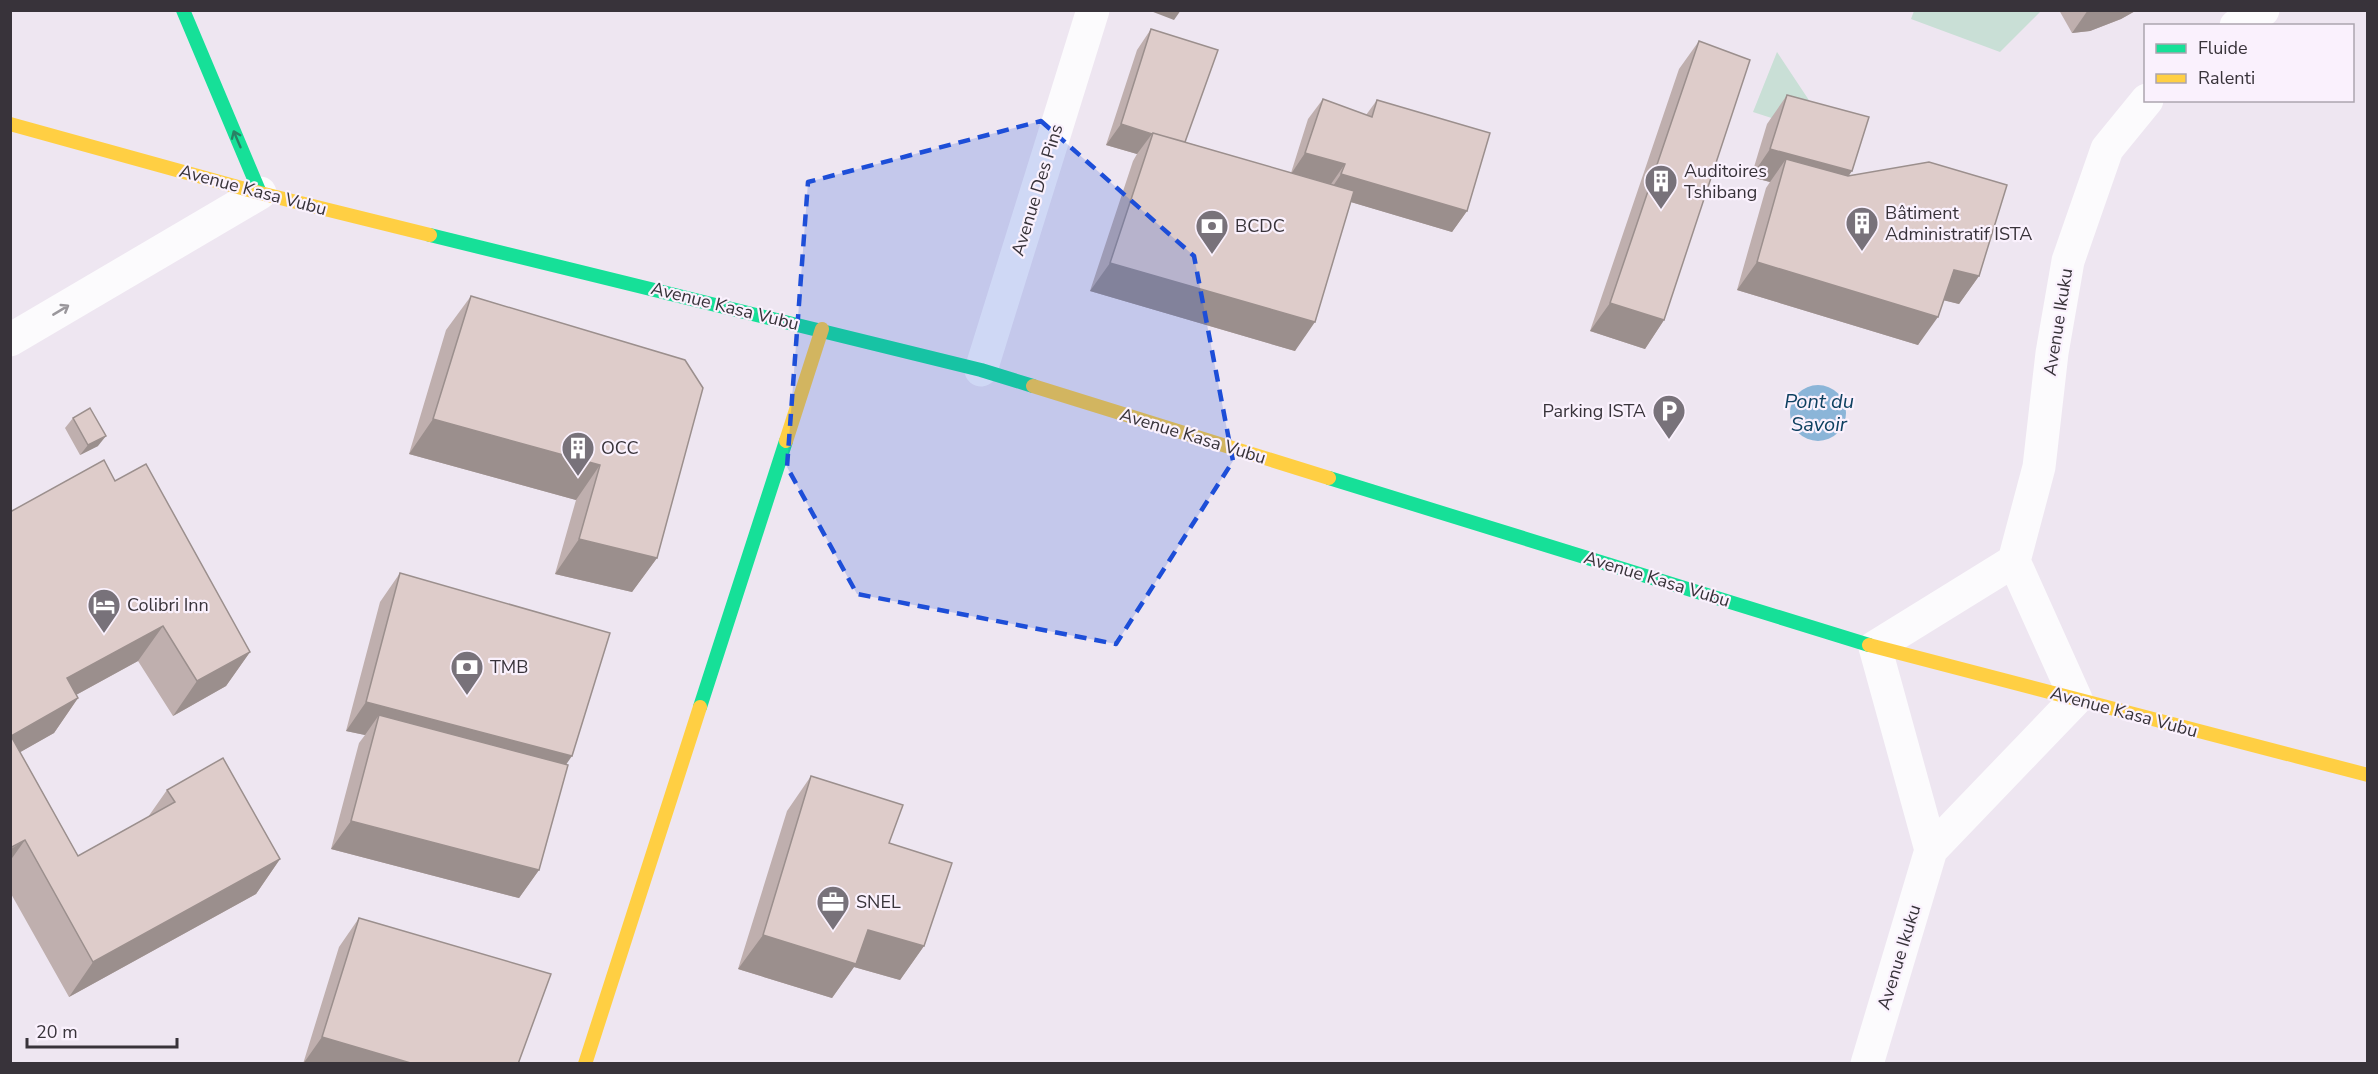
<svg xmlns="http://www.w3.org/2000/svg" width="2378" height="1074" font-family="'Nunito Sans',sans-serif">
  <rect width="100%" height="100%" fill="#eee6f1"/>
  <path fill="#c9dfd6" d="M 1914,11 L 1914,10 L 2041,11 L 2000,52 L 1911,19 Z
    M 1777,52 L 1834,138 L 1753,112 Z"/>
  <path fill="#8bb5d8" d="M1790 413a28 28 0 1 1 56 0a28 28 0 1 1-56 0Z"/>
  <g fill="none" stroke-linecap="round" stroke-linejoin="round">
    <path stroke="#fcfbfd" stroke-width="33" d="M 2236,26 L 2263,10
      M 10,340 L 260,193
      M 981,370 L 1093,10
      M 2014,561 L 2039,467 L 2052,353 L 2068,261 L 2107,149 L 2147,100
      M 1931,850 L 1875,647 L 2014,561
      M 1867,1064 L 1931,850 L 2076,699 L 2014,561"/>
    <path stroke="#16e098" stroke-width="14" d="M 183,10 L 260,193
      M 430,235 L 981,370 L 1033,386
      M 1329,478 L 1869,645
      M 700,707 L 786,441"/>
    <path stroke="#ffcf43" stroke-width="14" d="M 10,124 L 260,193 L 430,235
      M 1033,386 L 1329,478
      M 786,441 L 822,329
      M 1869,645 L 2368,775
      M 585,1064 L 700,707"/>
  </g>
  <path fill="#bfafae" d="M 2059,10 L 2137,10 L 2121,19 L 2090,31 L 2072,33 Z
    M 1151,29 L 1185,142 L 1291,173 L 1308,119 L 1323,99 L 1366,115 L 1377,100 L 1467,211 L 1452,232 L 1351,202 L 1295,351 L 1090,291 L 1133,161 L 1137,154 L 1106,145 L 1137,50 Z
    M 1699,41 L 1664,320 L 1645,349 L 1590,331 L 1679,69 Z
    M 1787,95 L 1852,171 L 1849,175 L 1979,276 L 1959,304 L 1944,300 L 1918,345 L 1737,290 L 1766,188 L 1770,182 L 1751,177 L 1767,124 Z
    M 471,296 L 685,360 L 657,558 L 632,592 L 555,574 L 576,500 L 409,454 L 446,330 Z
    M 73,418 L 98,446 L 80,455 L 65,428 Z
    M 115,481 L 250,652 L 226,686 L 173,716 L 138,661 L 76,695 L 78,698 L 54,733 L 20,752 L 78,856 L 148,817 L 167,790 L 280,859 L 256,894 L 69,997 L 10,892 L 10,512 Z
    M 400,573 L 566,765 L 539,870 L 519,898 L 331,849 L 359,743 L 365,735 L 346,731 L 380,602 Z
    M 811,776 L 889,843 L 924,946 L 900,980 L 854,967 L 832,998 L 738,969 L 787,811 Z
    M 359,918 L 518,1064 L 303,1064 L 339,947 Z"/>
  <path fill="#9b8f8d" d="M 1148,10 L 1181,10 L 1174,20 Z
    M 2088,10 L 2137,10 L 2121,19 L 2090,31 L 2072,33 Z
    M 1121,124 L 1152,134 L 1137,154 L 1106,145 Z
    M 1770,149 L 1852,171 L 1832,199 L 1786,159 L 1770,182 L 1751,177 Z
    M 1305,153 L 1345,164 L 1331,184 L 1291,174 Z
    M 1341,174 L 1467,211 L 1452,232 L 1327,195 Z
    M 1757,262 L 1938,317 L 1918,345 L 1737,290 Z
    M 1110,263 L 1315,322 L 1295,351 L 1090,291 Z
    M 1954,270 L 1979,276 L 1959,304 L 1934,298 Z
    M 1610,303 L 1664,320 L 1645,349 L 1590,331 Z
    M 433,419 L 600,465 L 576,500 L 409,454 Z
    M 106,436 L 98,446 L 80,455 L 88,445 Z
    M 579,539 L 657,558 L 632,592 L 555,574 Z
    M 163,626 L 138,661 L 43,713 L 67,678 Z
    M 250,652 L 226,686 L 173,716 L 197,681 Z
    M 78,698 L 54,733 L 10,758 L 10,737 Z
    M 366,702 L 572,756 L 552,785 L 379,715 L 365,735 L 346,731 Z
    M 351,821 L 539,870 L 519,898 L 331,849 Z
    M 25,840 L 10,861 L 11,849 Z
    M 280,859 L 256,894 L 69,997 L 93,962 Z
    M 868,930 L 924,946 L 900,980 L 854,967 L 832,998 L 738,969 L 763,935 Z
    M 322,1037 L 414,1064 L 303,1064 Z"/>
  <path fill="#deccca" stroke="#9b8f8d" stroke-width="1.5" d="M 1151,29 L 1218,50 L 1185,142 L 1153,133 L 1152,134 L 1121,124 Z
    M 1699,41 L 1750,60 L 1664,320 L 1610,303 Z
    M 1787,95 L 1869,117 L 1852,171 L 1770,149 Z
    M 1323,99 L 1372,117 L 1377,100 L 1490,133 L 1467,211 L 1341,174 L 1345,164 L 1305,153 Z
    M 1153,133 L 1354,191 L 1315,322 L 1110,263 Z
    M 1786,159 L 1848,176 L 1929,162 L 2007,185 L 1979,276 L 1954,270 L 1938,317 L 1757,262 Z
    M 471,296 L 685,360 L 703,388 L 657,558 L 579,539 L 600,465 L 433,419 Z
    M 90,408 L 106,436 L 88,445 L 73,418 Z
    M 104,460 L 115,481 L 146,464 L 250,652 L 197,681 L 163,626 L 67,678 L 78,698 L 11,736 L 78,856 L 175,802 L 167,790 L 223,758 L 280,859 L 93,962 L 25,840 L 10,848 L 10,512 Z
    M 400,573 L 610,633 L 572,756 L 366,702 Z
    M 379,715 L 568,765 L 539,870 L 351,821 Z
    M 811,776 L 903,805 L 889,843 L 952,863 L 924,946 L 868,930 L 856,964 L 763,935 Z
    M 359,918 L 551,974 L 518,1064 L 414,1064 L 322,1037 Z"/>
  <defs><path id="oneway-shaft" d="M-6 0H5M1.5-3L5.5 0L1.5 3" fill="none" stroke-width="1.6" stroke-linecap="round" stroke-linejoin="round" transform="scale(1.5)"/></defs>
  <use stroke="#298164" href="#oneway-shaft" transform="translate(237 139) rotate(-113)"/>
  <use stroke="#9a979c" href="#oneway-shaft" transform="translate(61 310) rotate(-31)"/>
  <path fill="#1d4ed8" fill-opacity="0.2" stroke="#1d4ed8" stroke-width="4.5" stroke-dasharray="12 8" stroke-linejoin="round" d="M 1041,121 L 1194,256 L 1233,461 L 1116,644 L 857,594 L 787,467 L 808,182 Z"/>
  <defs>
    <symbol id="building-pin" viewBox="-11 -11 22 30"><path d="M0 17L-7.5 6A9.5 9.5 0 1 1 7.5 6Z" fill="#78727a" stroke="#faf1fd"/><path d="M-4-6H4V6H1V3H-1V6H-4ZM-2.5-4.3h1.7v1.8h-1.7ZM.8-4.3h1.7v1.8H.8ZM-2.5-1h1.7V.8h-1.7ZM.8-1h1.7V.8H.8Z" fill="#fff"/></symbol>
    <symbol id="bank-pin" viewBox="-11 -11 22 30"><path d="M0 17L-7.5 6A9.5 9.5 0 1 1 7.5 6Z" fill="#78727a" stroke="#faf1fd"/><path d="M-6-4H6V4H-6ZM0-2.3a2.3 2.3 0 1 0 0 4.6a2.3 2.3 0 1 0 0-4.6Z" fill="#fff"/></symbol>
    <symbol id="parking-pin" viewBox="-11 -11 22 30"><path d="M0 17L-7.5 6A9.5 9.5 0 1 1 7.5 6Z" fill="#78727a" stroke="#faf1fd"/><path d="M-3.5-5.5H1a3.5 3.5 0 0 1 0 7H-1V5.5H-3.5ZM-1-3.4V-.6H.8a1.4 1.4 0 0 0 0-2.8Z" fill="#fff"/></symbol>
    <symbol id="hotel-pin" viewBox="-11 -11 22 30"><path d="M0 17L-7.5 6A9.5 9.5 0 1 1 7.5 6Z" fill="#78727a" stroke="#faf1fd"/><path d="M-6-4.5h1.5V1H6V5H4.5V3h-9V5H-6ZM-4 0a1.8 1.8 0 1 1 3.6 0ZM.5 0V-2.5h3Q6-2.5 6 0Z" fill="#fff"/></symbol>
    <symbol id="office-pin" viewBox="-11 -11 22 30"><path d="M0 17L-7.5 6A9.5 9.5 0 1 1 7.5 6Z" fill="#78727a" stroke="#faf1fd"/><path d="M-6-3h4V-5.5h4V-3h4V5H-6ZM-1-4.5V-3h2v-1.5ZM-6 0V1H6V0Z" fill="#fff"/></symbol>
  </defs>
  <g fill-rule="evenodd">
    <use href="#building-pin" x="1642" y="162" width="38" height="52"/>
    <use href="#building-pin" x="1843" y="204" width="38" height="52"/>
    <use href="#bank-pin" x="1193" y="207" width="38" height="52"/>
    <use href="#parking-pin" x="1650" y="392" width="38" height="52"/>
    <use href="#building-pin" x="559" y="429" width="38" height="52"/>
    <use href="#hotel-pin" x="85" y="586" width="38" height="52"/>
    <use href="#bank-pin" x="448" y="648" width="38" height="52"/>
    <use href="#office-pin" x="814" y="883" width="38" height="52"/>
  </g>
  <g text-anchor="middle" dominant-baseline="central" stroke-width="4.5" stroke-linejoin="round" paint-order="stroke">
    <g font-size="18" fill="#38333a" stroke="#faf1fd" text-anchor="start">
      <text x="1684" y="171">Auditoires<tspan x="1684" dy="21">Tshibang</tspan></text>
      <text x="1885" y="213">Bâtiment<tspan x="1885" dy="21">Administratif ISTA</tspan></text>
      <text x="1235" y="226">BCDC</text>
      <text x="1646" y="411" text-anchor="end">Parking ISTA</text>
      <text x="601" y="448">OCC</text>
      <text x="127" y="605">Colibri Inn</text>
      <text x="490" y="667">TMB</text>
      <text x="856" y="902">SNEL</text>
    </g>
    <g font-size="18" fill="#38333a" stroke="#faf1fd">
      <text transform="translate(253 190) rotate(15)">Avenue Kasa Vubu</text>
      <text transform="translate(1037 190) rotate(-73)">Avenue Des Pins</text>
      <text transform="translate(725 306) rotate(14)">Avenue Kasa Vubu</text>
      <text transform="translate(2058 322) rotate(-81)">Avenue Ikuku</text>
      <text transform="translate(1193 436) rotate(17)">Avenue Kasa Vubu</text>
      <text transform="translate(1657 579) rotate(17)">Avenue Kasa Vubu</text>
      <text transform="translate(2124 712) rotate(15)">Avenue Kasa Vubu</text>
      <text transform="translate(1899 957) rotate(-73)">Avenue Ikuku</text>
    </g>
    <g font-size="20" font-style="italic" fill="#0d4060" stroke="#faf1fd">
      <text x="1819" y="401">Pont du<tspan x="1819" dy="23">Savoir</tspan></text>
    </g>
  </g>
  <rect width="2378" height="1074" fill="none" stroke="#38333a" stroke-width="24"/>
  <rect x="2144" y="24" width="210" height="78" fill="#faf1fd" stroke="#aca5af" stroke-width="1.5"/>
  <rect x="2156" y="44" width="30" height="9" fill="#16e098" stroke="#aca5af" stroke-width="1.5"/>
  <text x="2198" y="54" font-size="18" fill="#38333a">Fluide</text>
  <rect x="2156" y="74" width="30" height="9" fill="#ffcf43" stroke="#aca5af" stroke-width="1.5"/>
  <text x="2198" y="84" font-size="18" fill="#38333a">Ralenti</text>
  <path d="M27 1038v9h150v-9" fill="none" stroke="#38333a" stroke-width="3"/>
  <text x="36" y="1038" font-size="18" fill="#38333a" stroke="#faf1fd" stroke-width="4.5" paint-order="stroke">20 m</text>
</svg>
